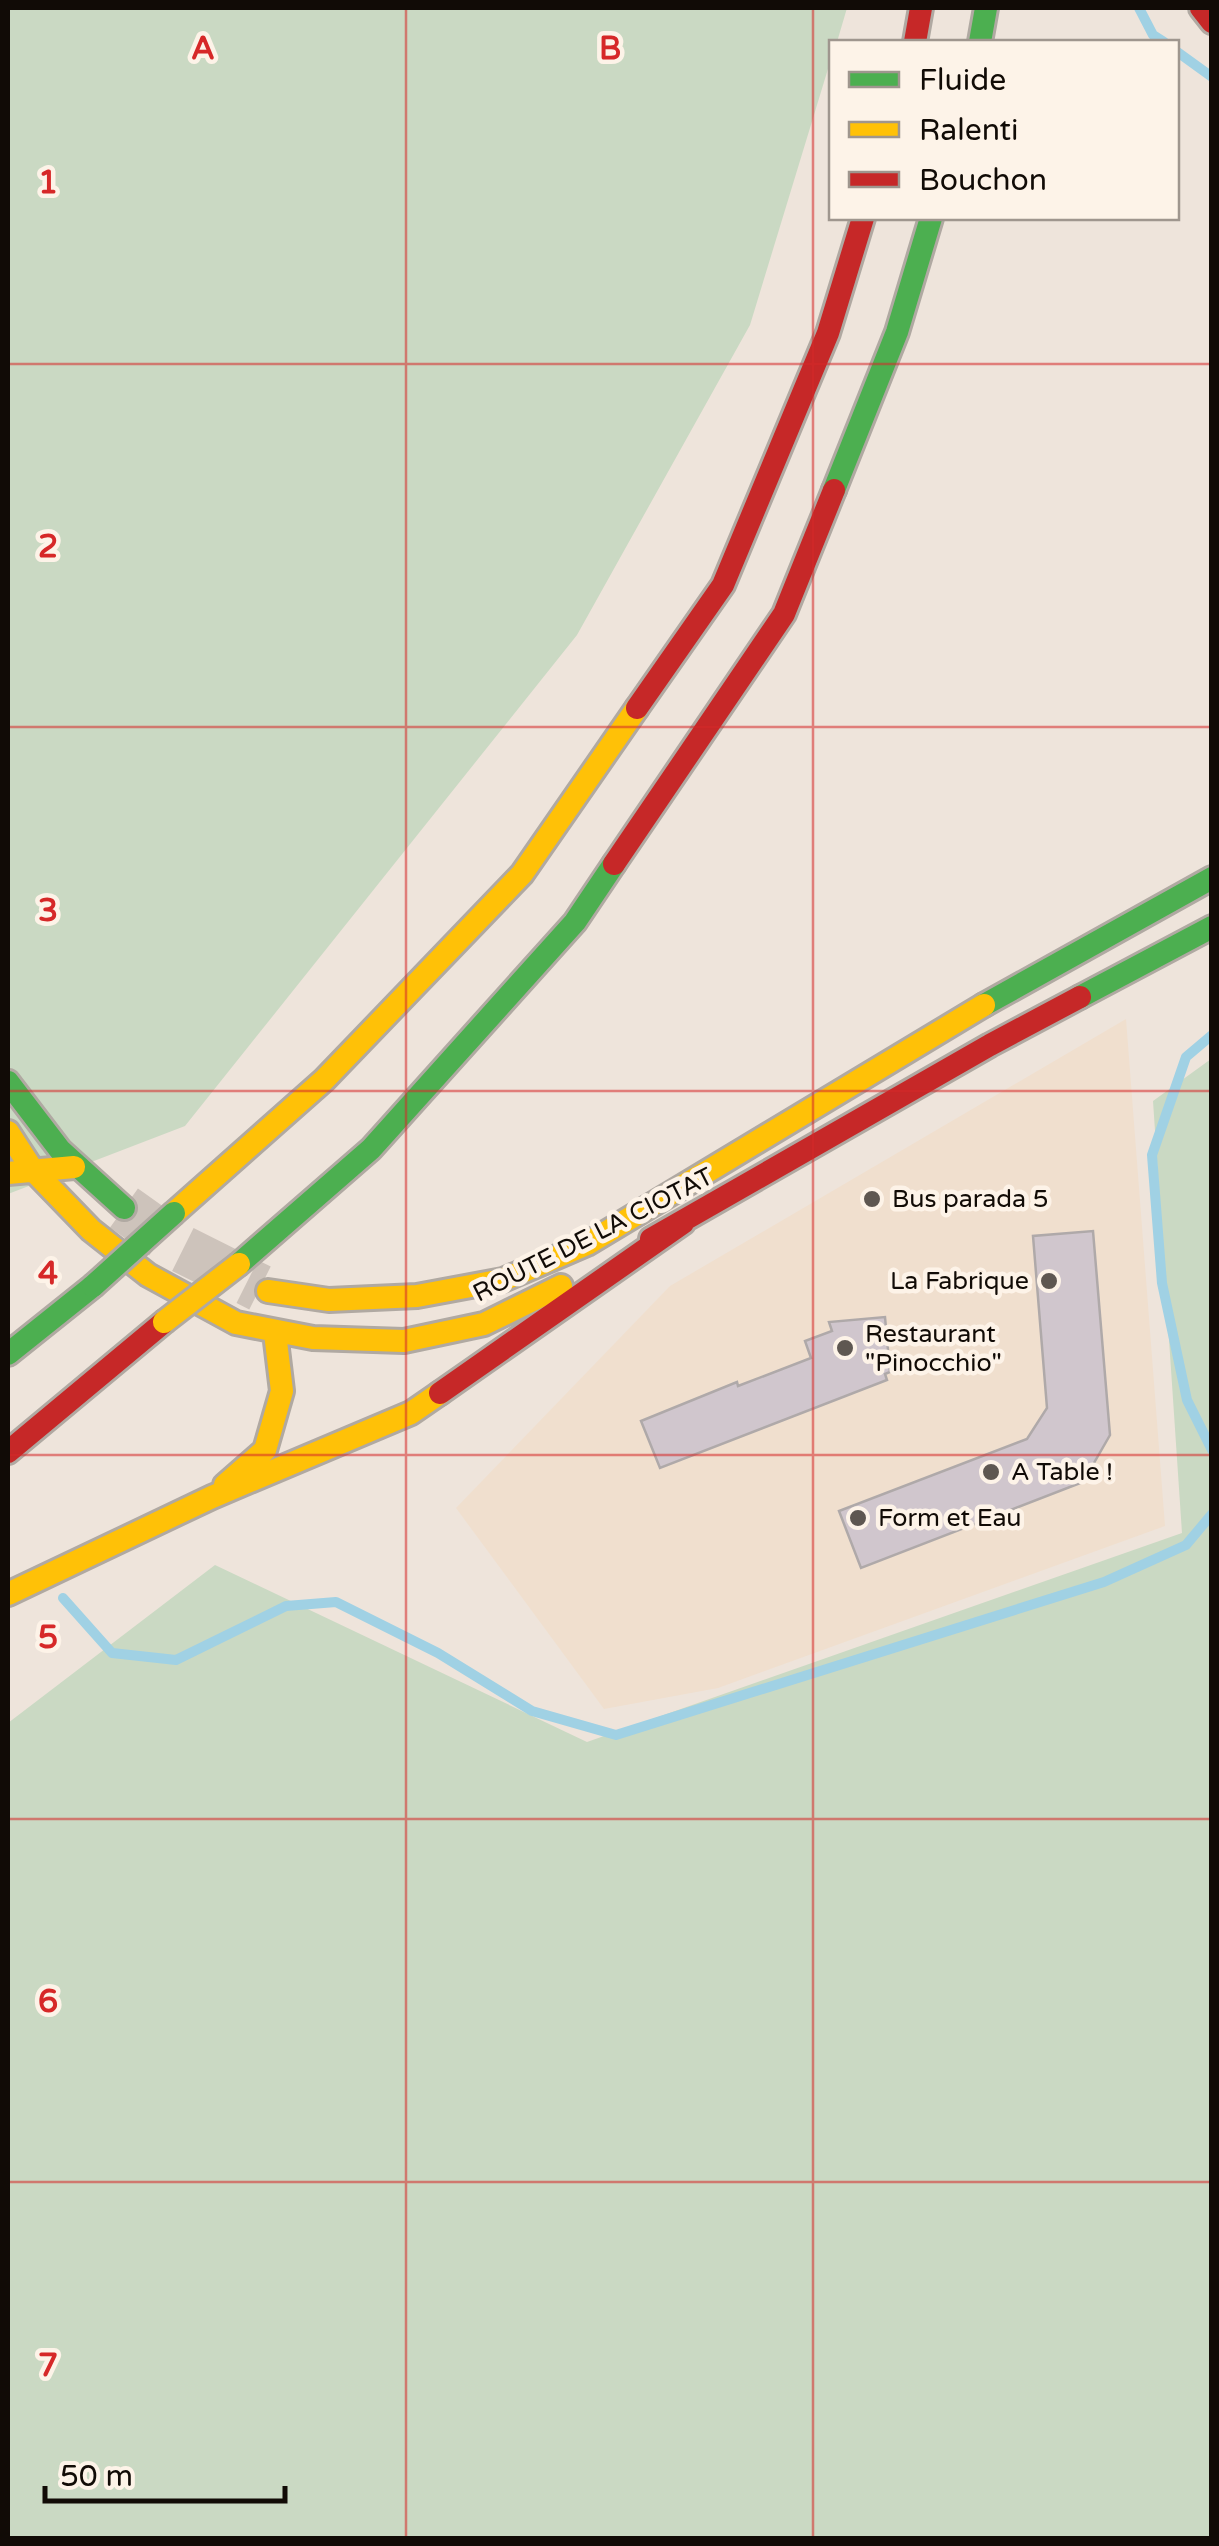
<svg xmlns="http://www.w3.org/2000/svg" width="1219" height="2546" font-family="'Varela Round',sans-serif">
  <rect width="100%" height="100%" fill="#eee4db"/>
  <path fill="#f0dfce" d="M 1126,1019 L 1165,1526 L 718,1688 L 604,1709 L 456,1508 L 670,1286 Z"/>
  <path fill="#cad9c3" d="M 8,8 L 847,8 L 837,42 L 832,42 L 831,59 L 750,325 L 577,635 L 185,1126 L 8,1194 Z
    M 1211,1059 L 1211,2538 L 8,2538 L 8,1723 L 215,1565 L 587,1742 L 1182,1533 L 1153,1101 Z"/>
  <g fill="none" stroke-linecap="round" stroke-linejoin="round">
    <path stroke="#a0d1e4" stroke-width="10" d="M 1139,8 L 1153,35 L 1164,42
      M 1176,51 L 1212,77
      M 1212,1035 L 1186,1057 L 1152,1155 L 1162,1283 L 1187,1400 L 1212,1450
      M 63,1598 L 112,1653 L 176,1660 L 286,1606 L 336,1602 L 438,1653 L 532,1711 L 616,1735 L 1104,1582 L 1186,1545 L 1212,1514"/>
  </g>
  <path fill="#d0c6cd" stroke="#afa9a9" stroke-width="2.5" d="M 1093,1231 L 1110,1435 L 1083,1482 L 861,1568 L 839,1511 L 1027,1439 L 1047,1408 L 1033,1236 Z
    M 885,1317 L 890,1372 L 885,1374 L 887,1380 L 660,1468 L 641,1421 L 737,1382 L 738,1386 L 811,1358 L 805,1341 L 832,1331 L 829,1322 Z"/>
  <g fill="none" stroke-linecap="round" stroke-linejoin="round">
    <path stroke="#cdc3bb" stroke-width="48" stroke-dasharray="48 24" stroke-linecap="butt" d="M 124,1208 L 180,1248 L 260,1288"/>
    <defs>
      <path id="fast" d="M 980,42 L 986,8
        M 834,490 L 897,332 L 931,218
        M 1080,997 L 1212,927
        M 984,1005 L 1212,878
        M 8,1082 L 60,1150 L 124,1208
        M 239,1264 L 371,1149 L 575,922 L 614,864
        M 8,1354 L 93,1286"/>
      <path id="slow" d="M 8,1132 L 32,1169 L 91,1230 L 148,1275 L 236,1323 L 313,1338 L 404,1341 L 484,1324 L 561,1286
        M 8,1173 L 74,1167
        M 174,1213 L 324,1080 L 522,874 L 637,708
        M 268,1291 L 329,1300 L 417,1296 L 503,1280 L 587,1244 L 984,1005
        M 225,1485 L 265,1450 L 282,1391 L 275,1333
        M 8,1594 L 212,1497 L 411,1413 L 440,1393"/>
      <path id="jam" d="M 1201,8 L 1212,22
        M 915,42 L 921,8
        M 637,708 L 723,585 L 828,333 L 863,218
        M 614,864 L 784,614 L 834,490
        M 651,1239 L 990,1045 L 1080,997
        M 440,1393 L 683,1223
        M 8,1452 L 164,1322"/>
    </defs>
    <use href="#fast" stroke="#b0a9a2" stroke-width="28"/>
    <use href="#slow" stroke="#b0a9a2" stroke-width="28"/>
    <use href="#jam" stroke="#b0a9a2" stroke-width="28"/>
    <use href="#fast" stroke="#4caf50" stroke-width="22"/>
    <use href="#slow" stroke="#ffc107" stroke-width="22"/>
    <use href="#jam" stroke="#c62828" stroke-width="22"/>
    <defs>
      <path id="fast-bridge" d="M 93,1286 L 174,1213"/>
      <path id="slow-bridge" d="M 164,1322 L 239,1264"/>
    </defs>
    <use href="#fast-bridge" stroke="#b0a9a2" stroke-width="28" stroke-linecap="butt"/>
    <use href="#slow-bridge" stroke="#b0a9a2" stroke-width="28" stroke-linecap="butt"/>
    <use href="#fast-bridge" stroke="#4caf50" stroke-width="22"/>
    <use href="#slow-bridge" stroke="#ffc107" stroke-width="22"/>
  </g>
  <path fill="none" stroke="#d62828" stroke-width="2.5" stroke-opacity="0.55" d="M 406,8 L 406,2538M 813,8 L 813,2538M 8,364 L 1212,364M 8,727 L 1212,727M 8,1091 L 1212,1091M 8,1455 L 1212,1455M 8,1819 L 1212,1819M 8,2182 L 1212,2182"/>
  <g fill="#5e5751" stroke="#fdf3e8" stroke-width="4">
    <circle cx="872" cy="1199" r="10"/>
    <circle cx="1049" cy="1281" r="10"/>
    <circle cx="845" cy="1348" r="10"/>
    <circle cx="991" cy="1472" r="10"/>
    <circle cx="858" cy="1518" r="10"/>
  </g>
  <g text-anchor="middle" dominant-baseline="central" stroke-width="9" stroke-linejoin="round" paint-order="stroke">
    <g font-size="25" fill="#110b06" stroke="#fdf3e8" text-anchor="start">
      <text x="892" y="1199">Bus parada 5</text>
      <text x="1029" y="1281" text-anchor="end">La Fabrique</text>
      <text x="865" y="1334">Restaurant<tspan x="865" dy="29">"Pinocchio"</tspan></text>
      <text x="1011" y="1472">A Table !</text>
      <text x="878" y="1518">Form et Eau</text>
    </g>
    <g font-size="25" fill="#110b06" stroke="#fdf3e8">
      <text transform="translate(593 1235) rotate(-27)">ROUTE DE LA CIOTAT</text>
    </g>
  </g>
  <g font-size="32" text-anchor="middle" font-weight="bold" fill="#d62828" stroke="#fdf3e8" stroke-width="9" stroke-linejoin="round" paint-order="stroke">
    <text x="203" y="59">A</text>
    <text x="610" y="59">B</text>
    <text x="48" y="193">1</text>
    <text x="48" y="557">2</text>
    <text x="48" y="921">3</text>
    <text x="48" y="1284">4</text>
    <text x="48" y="1648">5</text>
    <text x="48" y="2012">6</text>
    <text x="48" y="2376">7</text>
  </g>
  <rect width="1219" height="2546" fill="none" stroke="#110b06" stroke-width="20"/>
  <rect x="829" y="40" width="350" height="180" fill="#fdf3e8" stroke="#9f968e" stroke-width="2.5"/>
  <rect x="849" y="72" width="50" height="15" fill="#4caf50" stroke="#9f968e" stroke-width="2.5"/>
  <text x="919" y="90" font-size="30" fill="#110b06">Fluide</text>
  <rect x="849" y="122" width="50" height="15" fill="#ffc107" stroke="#9f968e" stroke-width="2.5"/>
  <text x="919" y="140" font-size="30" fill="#110b06">Ralenti</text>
  <rect x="849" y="172" width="50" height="15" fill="#c62828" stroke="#9f968e" stroke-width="2.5"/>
  <text x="919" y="190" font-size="30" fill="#110b06">Bouchon</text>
  <path d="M45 2486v15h240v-15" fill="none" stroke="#110b06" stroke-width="5"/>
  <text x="60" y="2486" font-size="30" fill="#110b06" stroke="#fdf3e8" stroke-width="8" paint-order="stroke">50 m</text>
</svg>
